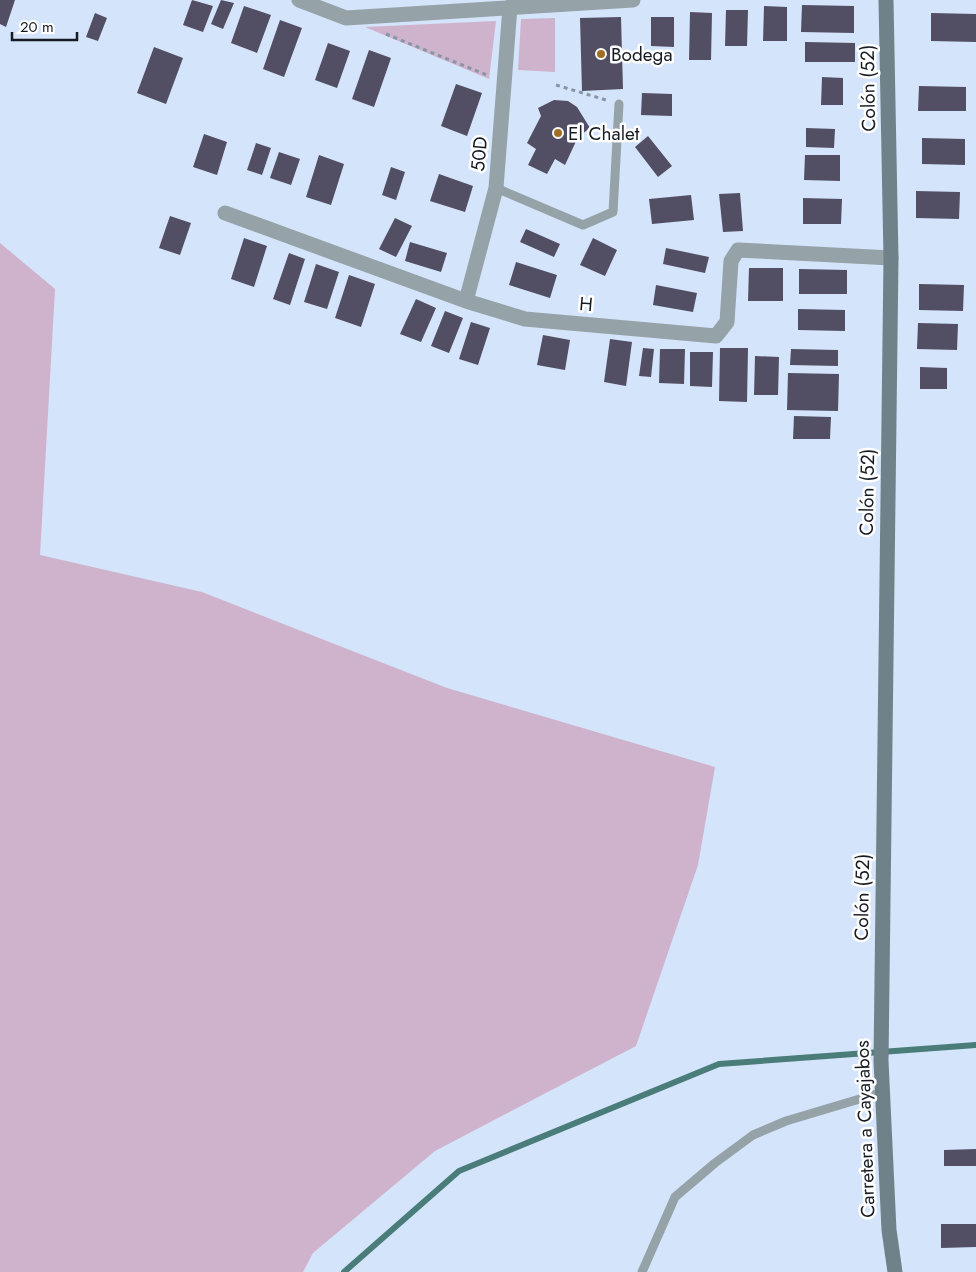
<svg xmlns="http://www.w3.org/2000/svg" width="976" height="1272" font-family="Jost,sans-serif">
  <rect width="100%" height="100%" fill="#d4e4fa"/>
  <path fill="#cfb3cd" d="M 555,18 L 555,72 L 518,70 L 521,19 Z
    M 496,21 L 489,79 L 365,27 Z
    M 0,243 L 55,289 L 40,555 L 202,592 L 447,688 L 715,767 L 698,865 L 636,1046 L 435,1151 L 313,1253 L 303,1272 L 0,1272 Z"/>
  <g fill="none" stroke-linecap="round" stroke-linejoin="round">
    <path stroke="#4a7c79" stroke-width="6" d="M 344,1272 L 459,1171 L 719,1064 L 976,1045"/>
  </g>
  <path fill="#524e64" d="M 0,0 L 15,0 L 6,27 L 0,24 Z
    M 192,0 L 213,6 L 203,32 L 183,25 Z
    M 221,0 L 234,3 L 223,29 L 211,24 Z
    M 802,5 L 854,6 L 854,33 L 801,32 Z
    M 244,6 L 271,15 L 257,53 L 231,43 Z
    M 764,6 L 787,7 L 787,41 L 763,41 Z
    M 726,10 L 748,10 L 747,46 L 725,46 Z
    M 690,12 L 712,13 L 711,60 L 689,60 Z
    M 95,13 L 107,18 L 98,41 L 86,37 Z
    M 931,13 L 976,14 L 976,42 L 931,41 Z
    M 621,17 L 623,89 L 582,91 L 580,18 Z
    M 651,17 L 674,17 L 674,47 L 651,46 Z
    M 280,20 L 302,28 L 284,77 L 263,69 Z
    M 805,42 L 855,43 L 855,62 L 805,62 Z
    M 328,43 L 350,51 L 337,88 L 315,80 Z
    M 154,47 L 183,58 L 166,104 L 137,93 Z
    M 369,50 L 391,58 L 374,107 L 352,99 Z
    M 822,77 L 843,78 L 843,105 L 821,105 Z
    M 456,84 L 482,93 L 467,136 L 441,126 Z
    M 919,86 L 966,87 L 966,111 L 918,111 Z
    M 642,93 L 672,94 L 672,116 L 641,115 Z
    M 554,100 L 568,101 L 577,107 L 590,128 L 578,137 L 565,165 L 555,159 L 547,174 L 528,165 L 536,149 L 527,143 L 541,116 L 538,108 Z
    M 806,128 L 835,129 L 834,148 L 806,147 Z
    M 204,134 L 227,142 L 217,175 L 193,167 Z
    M 648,136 L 672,166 L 658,177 L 635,147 Z
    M 922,138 L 965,139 L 965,165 L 922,164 Z
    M 256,143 L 271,148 L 262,175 L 247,170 Z
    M 279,152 L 300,159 L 291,185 L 270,178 Z
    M 319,155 L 344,164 L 331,205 L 306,197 Z
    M 805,155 L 840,155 L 840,181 L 804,180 Z
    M 391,167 L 405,172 L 396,200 L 382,195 Z
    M 439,174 L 473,186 L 465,212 L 430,201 Z
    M 916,191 L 960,192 L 959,219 L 916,218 Z
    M 740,193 L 743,231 L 723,232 L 719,194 Z
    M 691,195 L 694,220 L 652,224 L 649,199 Z
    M 803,198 L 842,199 L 841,224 L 803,224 Z
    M 170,216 L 191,223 L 180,255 L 159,248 Z
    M 395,218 L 412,226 L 396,257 L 379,249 Z
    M 526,229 L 560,244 L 554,257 L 520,242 Z
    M 244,238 L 267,246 L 254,287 L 231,279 Z
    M 593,238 L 617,250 L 605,276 L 580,265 Z
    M 410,242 L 447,253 L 441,272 L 405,261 Z
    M 666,248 L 709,257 L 705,273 L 663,264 Z
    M 289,253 L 305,259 L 290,305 L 273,299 Z
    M 516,262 L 557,275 L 550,298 L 509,285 Z
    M 316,264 L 339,272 L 327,309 L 304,302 Z
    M 749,268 L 783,268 L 783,301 L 748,301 Z
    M 799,269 L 847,270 L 847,294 L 799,294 Z
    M 349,275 L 375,284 L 361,327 L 335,318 Z
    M 919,284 L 964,285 L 963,311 L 919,310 Z
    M 656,285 L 697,293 L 693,312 L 653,305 Z
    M 416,299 L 436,308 L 421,342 L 400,334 Z
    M 798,309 L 845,310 L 845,331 L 798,330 Z
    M 445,311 L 463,318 L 449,353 L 431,346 Z
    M 471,322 L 490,328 L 478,365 L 459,359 Z
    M 918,323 L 958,324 L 957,350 L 917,349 Z
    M 543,335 L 570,340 L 565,370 L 537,365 Z
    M 610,339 L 632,342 L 626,386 L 604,382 Z
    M 643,348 L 654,349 L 651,377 L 639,376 Z
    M 720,348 L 748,348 L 747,402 L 719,401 Z
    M 660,349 L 685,349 L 684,384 L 659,383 Z
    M 791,349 L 838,350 L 838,366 L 790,365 Z
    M 690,352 L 713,352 L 712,387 L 690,386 Z
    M 755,356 L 779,357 L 778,395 L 754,395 Z
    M 920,367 L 947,368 L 947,389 L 920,389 Z
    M 788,373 L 839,374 L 838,411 L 787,410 Z
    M 794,416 L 831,417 L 830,439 L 793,439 Z
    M 976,1149 L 976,1166 L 944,1166 L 944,1150 Z
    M 941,1224 L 976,1224 L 976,1247 L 941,1248 Z"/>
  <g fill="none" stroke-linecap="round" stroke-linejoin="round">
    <path stroke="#8995a6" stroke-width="3" stroke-dasharray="4 4" stroke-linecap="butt" d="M 386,34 L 487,75
      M 556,85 L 606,100"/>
    <path stroke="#95a2a7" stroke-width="9" d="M 496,188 L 583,225 L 613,212 L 619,104
      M 642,1272 L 675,1197 L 715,1163 L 753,1135 L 786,1121 L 883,1092"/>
    <path stroke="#95a2a7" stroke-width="15" d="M 225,213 L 466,301 L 525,319 L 716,336 L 727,322 L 731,261 L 738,250 L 891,258
      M 466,301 L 496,188 L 510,7"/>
    <path stroke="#95a2a7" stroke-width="15" d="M 299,0 L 346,18 L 633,0"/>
    <path stroke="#708289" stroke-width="15" d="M 886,0 L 891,258 L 881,1061 L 889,1230 L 895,1272"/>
  </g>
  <g fill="#a16e24" stroke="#fff" stroke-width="2">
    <circle cx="601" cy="54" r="5"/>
    <circle cx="558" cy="133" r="5"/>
  </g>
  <g text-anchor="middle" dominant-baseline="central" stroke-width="5" stroke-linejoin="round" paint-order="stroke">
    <g font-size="19" fill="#171c24" stroke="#fff" text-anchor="start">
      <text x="611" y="54">Bodega</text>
      <text x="568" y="133">El Chalet</text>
    </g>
    <g font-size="19" fill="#171c24" stroke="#fff">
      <text transform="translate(868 88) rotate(-91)">Colón (52)</text>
      <text transform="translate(479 154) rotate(-85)">50D</text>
      <text transform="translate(586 304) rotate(5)">H</text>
      <text transform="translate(867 492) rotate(-89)">Colón (52)</text>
      <text transform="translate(862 897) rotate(-89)">Colón (52)</text>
      <text transform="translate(865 1129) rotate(-92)">Carretera a Cayajabos</text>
    </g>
  </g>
  <path d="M12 32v8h65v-8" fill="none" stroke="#171c24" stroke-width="2.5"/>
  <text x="20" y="32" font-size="15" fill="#171c24" stroke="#ffffff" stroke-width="4" paint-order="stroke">20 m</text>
</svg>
